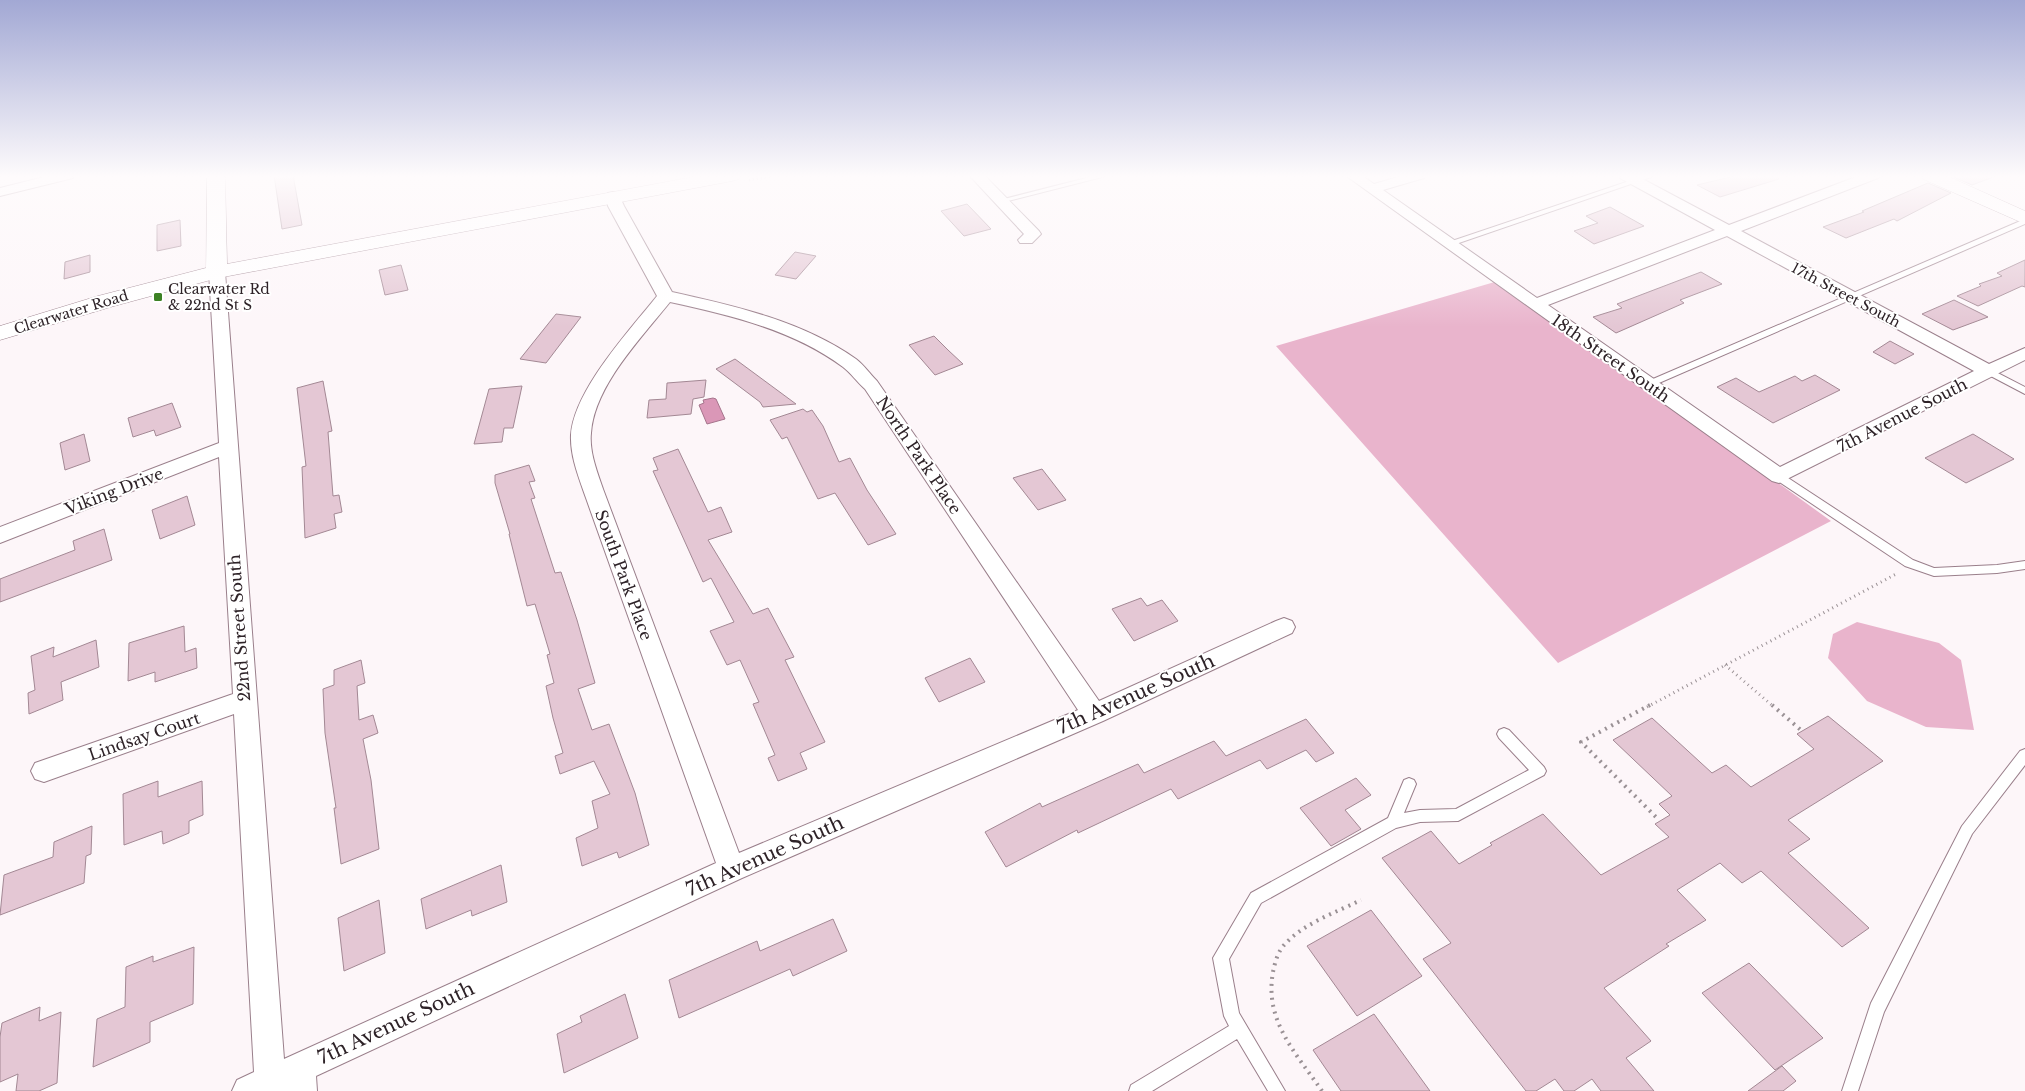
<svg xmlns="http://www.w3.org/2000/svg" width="2025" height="1091" font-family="'Libre Baskerville',serif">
  <rect width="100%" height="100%" fill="#fdf6f9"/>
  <path fill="#e9b4cc" d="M 1498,281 L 1831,521 L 1558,663 L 1276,346 Z
    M 1857,622 L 1939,643 L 1961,660 L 1974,730 L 1926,727 L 1867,701 L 1828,658 L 1833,634 Z"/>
  <path fill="#da97b7" stroke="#a6748c" d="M 713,398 L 716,399 L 725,419 L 707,424 L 699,405 L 704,403 L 703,400 Z"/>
  <path fill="#e4c7d4" stroke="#a38894" d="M 274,175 L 293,175 L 302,225 L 282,229 Z
    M 1739,175 L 1778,175 L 1779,179 L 1720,197 L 1697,185 Z
    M 1949,175 L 1996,175 L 1996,176 L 1972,185 Z
    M 1928,183 L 1951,193 L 1897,221 L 1894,219 L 1846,238 L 1823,227 L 1864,212 L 1862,211 Z
    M 967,204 L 991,229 L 964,236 L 941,211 Z
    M 1610,207 L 1644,226 L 1594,244 L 1574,231 L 1598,223 L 1586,216 Z
    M 180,220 L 181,246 L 157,251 L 157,225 Z
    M 795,252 L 816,256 L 796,279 L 775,275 Z
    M 90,255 L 90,272 L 64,279 L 65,262 Z
    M 2025,260 L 2025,287 L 2022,286 L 1978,306 L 1957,296 L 1981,286 L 1979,284 L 2002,276 L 1997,273 Z
    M 401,265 L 408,290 L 385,295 L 379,270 Z
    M 1701,272 L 1722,284 L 1680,300 L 1684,303 L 1616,333 L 1593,317 L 1622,308 L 1617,304 Z
    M 1954,300 L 1988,317 L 1953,330 L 1922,314 Z
    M 556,314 L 581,317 L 546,363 L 520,359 Z
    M 934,336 L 948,350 L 963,364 L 935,375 L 909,345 Z
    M 1890,341 L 1914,354 L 1895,364 L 1873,352 Z
    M 735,359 L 796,404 L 763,407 L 760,402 L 716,369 Z
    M 1815,375 L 1840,390 L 1773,423 L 1717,387 L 1736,378 L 1759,392 L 1795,376 L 1802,381 Z
    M 706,380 L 704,397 L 693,399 L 691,414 L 647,418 L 649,400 L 666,399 L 667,383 Z
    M 323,381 L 332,431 L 328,432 L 333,496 L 339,495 L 342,512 L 334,514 L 336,528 L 305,538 L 302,467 L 306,466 L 297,388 Z
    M 522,386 L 513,428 L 504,428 L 502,442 L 474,444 L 489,389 Z
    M 172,403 L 181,427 L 156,436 L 154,430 L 133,437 L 128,418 Z
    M 803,409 L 807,412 L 812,410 L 823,426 L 839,462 L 850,458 L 867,490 L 896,534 L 868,545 L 835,493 L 818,499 L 787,437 L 782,439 L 770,420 Z
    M 84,434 L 90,461 L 65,470 L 60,443 Z
    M 1973,434 L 2014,459 L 1966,483 L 1925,458 Z
    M 678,449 L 708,512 L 721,507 L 732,532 L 708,540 L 753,614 L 768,608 L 794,657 L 785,660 L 825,742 L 800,753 L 807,769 L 778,781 L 768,758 L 775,755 L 753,704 L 759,702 L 740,660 L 727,665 L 710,631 L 734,622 L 711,578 L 703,582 L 653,471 L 658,470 L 653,458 Z
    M 529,465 L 535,481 L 529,482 L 535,498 L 531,499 L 555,573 L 561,572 L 577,620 L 595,683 L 578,689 L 592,730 L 609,724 L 635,793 L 649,845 L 619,858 L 617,852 L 582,866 L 576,838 L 598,828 L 592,801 L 610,794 L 594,761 L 560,774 L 555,756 L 563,753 L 553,718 L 546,686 L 554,683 L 547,655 L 550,654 L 535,604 L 527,606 L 509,534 L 510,534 L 495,483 L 495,475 Z
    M 1042,469 L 1066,500 L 1038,510 L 1013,478 Z
    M 187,496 L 195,525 L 160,539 L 152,510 Z
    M 104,529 L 112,560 L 0,602 L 0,579 L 75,550 L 73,541 Z
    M 1141,598 L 1147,606 L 1162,600 L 1178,621 L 1134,641 L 1112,609 Z
    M 184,626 L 185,652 L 196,648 L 197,668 L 155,682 L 155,672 L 128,681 L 129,643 Z
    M 96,640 L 99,667 L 61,682 L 63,700 L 29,714 L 28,693 L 35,690 L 31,656 L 54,647 L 53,657 Z
    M 970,658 L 985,682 L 939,702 L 925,678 Z
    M 361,660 L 365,683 L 357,686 L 359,720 L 373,715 L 378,733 L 363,739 L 371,780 L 379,849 L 341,864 L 334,808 L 336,808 L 325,733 L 323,689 L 334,685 L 334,670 Z
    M 1828,716 L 1883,761 L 1788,820 L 1810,839 L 1788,853 L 1869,928 L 1842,947 L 1761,871 L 1742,883 L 1720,863 L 1677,890 L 1706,920 L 1666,944 L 1669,946 L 1604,988 L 1651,1041 L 1626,1058 L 1654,1091 L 1601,1091 L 1592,1079 L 1574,1091 L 1564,1091 L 1555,1079 L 1536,1091 L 1526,1091 L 1423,959 L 1451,943 L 1382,858 L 1431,831 L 1459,864 L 1492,845 L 1490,843 L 1543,814 L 1601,875 L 1669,837 L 1655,824 L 1670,815 L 1659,804 L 1672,796 L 1613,740 L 1652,718 L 1712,773 L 1726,765 L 1751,787 L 1814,749 L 1797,734 Z
    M 1306,719 L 1334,753 L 1316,762 L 1306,750 L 1267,769 L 1260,760 L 1178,799 L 1171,789 L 1078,833 L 1077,830 L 1006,867 L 985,832 L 1040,803 L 1042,807 L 1138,764 L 1144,773 L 1214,741 L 1226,756 Z
    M 1356,778 L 1371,795 L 1345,810 L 1361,829 L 1331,846 L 1300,808 Z
    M 158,781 L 158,797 L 202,781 L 203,815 L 189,821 L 189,833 L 163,844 L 162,831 L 124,845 L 123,794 Z
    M 92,826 L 91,854 L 86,856 L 84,883 L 0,915 L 4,875 L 53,857 L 54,842 Z
    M 501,865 L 507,902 L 472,916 L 471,910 L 426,929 L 421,899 Z
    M 379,900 L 385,953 L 344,971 L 338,918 Z
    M 1371,910 L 1422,976 L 1357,1016 L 1307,946 Z
    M 833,919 L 847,951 L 793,976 L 790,969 L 679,1018 L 669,980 L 757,941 L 760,951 Z
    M 194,947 L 193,1004 L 150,1022 L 150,1042 L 93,1067 L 97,1019 L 125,1007 L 126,967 L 153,956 L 153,962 Z
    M 1749,963 L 1823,1038 L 1775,1070 L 1702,993 Z
    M 625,994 L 638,1038 L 564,1073 L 557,1034 L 582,1022 L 580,1016 Z
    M 40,1007 L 39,1021 L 61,1012 L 57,1083 L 39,1091 L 16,1091 L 18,1074 L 0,1082 L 0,1037 L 2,1023 Z
    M 1374,1014 L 1430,1091 L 1341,1091 L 1313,1050 Z
    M 1782,1066 L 1796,1081 L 1783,1091 L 1748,1091 Z"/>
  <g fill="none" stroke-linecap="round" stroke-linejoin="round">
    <defs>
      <path id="service" d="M 1098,175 L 1110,175 L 1000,203 L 996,201 Z
        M 1647,175 L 1657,175 L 1453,245 L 1450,246 L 1446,243 Z
        M 2025,219 L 2025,224 L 1652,386 L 1646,386 L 1644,384 L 1646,382 Z
        M 1988,368 L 2025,387 L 2025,394 L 1985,373 L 1983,371 Z
        M 1779,472 L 1913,560 L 1934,568 L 1997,565 L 2025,561 L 2025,569 L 1997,573 L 1934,576 L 1905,566 L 1775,479 L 1774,476 L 1775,473 Z
        M 1504,728 L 1509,730 L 1544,767 L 1546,771 L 1544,775 L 1458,821 L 1420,822 L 1396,828 L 1261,903 L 1229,959 L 1239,1013 L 1285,1091 L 1268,1091 L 1237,1039 L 1152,1091 L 1129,1091 L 1131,1085 L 1229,1026 L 1224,1016 L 1213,958 L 1251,893 L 1388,818 L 1404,780 L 1409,778 L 1414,780 L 1416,784 L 1404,813 L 1420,810 L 1456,809 L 1529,770 L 1499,738 L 1497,734 L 1499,730 Z
        M 2025,749 L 2025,765 L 1972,834 L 1884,1012 L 1858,1091 L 1842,1091 L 1871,1003 L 1962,826 L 2020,751 Z"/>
      <path id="minor" d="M 52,175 L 75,175 L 73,178 L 0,196 L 0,188 Z
        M 969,175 L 984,175 L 1039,231 L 1041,234 L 1032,243 L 1020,243 L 1018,240 L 1024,234 Z
        M 1345,175 L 1361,175 L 1374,184 L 1405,175 L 1426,175 L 1424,178 L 1383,190 L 1537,298 L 1715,230 L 1620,178 L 1618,175 L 1635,175 L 1729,225 L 1861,175 L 1880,175 L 1878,178 L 1741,231 L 1989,364 L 2025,348 L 2025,360 L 1779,483 L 1772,481 ZM 1727,236 L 1974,371 L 1780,467 L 1548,305 Z
        M 613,192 L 618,193 L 624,206 L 672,292 C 735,306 802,321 856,359 C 864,365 870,374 877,381 L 1099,701 L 1276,621 L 1284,618 L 1292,621 L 1295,627 L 1292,633 L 1103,721 L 742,878 L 316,1076 L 317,1091 L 232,1091 L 237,1080 L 254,1072 L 234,714 L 44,782 L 35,779 L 31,771 L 35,763 L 233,694 L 219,457 L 0,543 L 0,527 L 219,443 L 209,272 L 211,269 L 223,269 L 225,272 L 284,1059 L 716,863 L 586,498 C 579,478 570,456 571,435 C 574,390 630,330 657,296 L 608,206 L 606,196 L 608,193 ZM 670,302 C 730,315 793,330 843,367 C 851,373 857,382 865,389 L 1078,710 L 739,853 L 603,489 C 597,472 589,451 591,433 C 594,386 642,337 670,302 Z"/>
      <path id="tertiary" d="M 207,175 L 225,175 L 227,264 L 704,175 L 741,175 L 739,179 L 732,181 L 218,278 L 114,306 L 0,340 L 0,326 L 98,296 L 206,268 Z
        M 1921,175 L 1945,175 L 2025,211 L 2025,224 L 1923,179 Z"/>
    </defs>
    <use href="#service" stroke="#9a7f8b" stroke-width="2"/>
    <use href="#minor" stroke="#9a7f8b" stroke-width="2"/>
    <use href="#tertiary" stroke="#9a7f8b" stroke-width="1"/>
    <path stroke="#9a9195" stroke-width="2.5" stroke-dasharray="1 3" stroke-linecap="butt" d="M 749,180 L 781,175"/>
    <path stroke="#9a9195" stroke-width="3" stroke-dasharray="1 4" stroke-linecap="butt" d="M 1725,665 L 1774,707
      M 1647,707 L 1898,573"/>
    <path stroke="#9a9195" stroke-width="4" stroke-dasharray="2 5" stroke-linecap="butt" d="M 1650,705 L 1581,742 L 1657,818
      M 1772,705 L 1802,731
      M 1322,1091 C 1296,1053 1264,1021 1273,972 C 1275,962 1278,951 1285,944 C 1304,923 1337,912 1361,900"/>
    <use href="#service" fill="#fff" fill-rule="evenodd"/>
    <use href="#minor" fill="#fff" fill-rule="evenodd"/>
    <use href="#tertiary" fill="#fff" fill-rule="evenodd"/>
  </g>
  <linearGradient id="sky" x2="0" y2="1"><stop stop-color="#a2a8d4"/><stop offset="0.54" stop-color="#fefbfc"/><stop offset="1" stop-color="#fefbfc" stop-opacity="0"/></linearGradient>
  <rect width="2025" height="327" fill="url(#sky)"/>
  <rect fill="#3c8124" stroke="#fff" stroke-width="2" x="153" y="292" width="10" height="10" rx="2.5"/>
  <g text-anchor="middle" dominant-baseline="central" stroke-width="4" stroke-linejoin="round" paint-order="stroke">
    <g font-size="14" fill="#2e2328" stroke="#fff" text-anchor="start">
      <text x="168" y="289">Clearwater Rd<tspan x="168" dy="16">&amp; 22nd St S</tspan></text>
    </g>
    <g font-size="14" fill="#2e2328" stroke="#fff">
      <text transform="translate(1846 295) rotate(28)">17th Street South</text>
      <text transform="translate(71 312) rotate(-17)">Clearwater Road</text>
    </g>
    <g font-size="16" fill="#2e2328" stroke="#fff">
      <text transform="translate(1611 358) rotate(35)">18th Street South</text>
      <text transform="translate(1902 415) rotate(-27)">7th Avenue South</text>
      <text transform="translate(919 455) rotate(56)">North Park Place</text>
      <text transform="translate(114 491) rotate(-21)">Viking Drive</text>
      <text transform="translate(624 575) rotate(70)">South Park Place</text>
      <text transform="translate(239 628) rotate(-94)">22nd Street South</text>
      <text transform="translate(144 736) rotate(-19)">Lindsay Court</text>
    </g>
    <g font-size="19" fill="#2e2328" stroke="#fff">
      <text transform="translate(1136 694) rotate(-24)">7th Avenue South</text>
      <text transform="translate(765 856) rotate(-24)">7th Avenue South</text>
      <text transform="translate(396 1023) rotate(-25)">7th Avenue South</text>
    </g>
  </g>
</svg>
